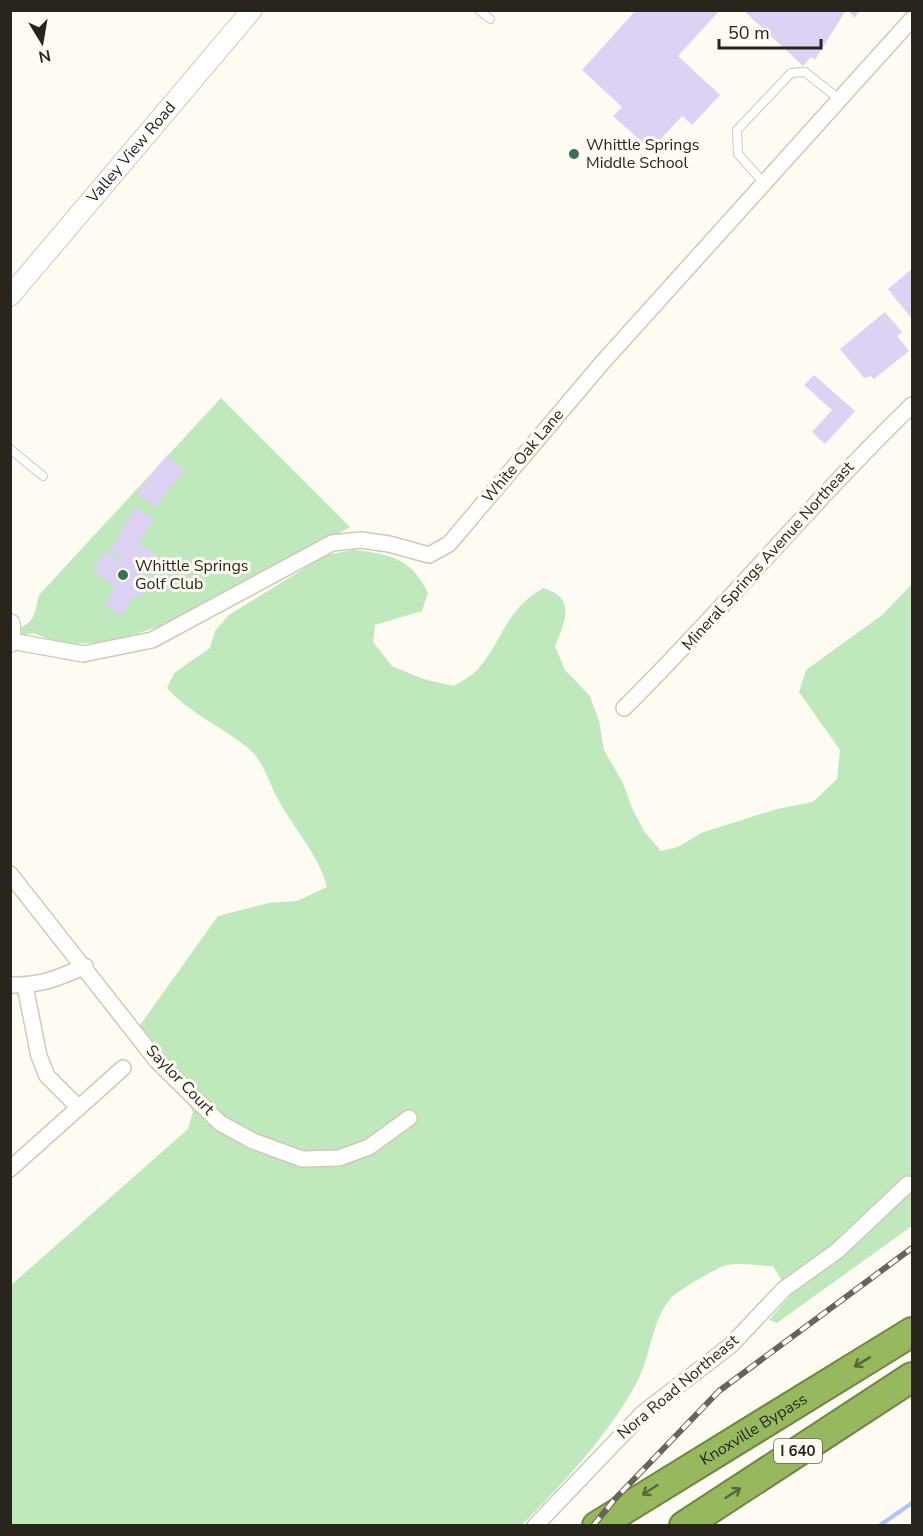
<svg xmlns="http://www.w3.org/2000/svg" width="923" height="1536" font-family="'Nunito Sans',sans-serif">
  <rect width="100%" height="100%" fill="#fefbf3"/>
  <path fill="#bfe9bc" d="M 221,398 L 350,527 L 193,615 L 115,641 L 76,644 L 56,642 L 33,633 L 11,639 L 11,629 C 35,625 33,618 39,595 Z
    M 353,550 C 389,553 412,559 428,593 L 422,611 L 375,625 L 373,642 L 392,666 L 423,679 L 454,686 C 461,681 471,677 477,670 C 505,639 502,613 543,588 C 577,598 565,621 555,646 L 565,670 L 590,696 L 599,721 L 604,750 L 623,783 L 632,808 L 644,831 L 661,851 L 678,847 L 701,833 L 777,809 L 813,802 L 837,779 L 840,750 L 799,692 L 806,670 L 882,615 L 912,584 L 912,1226 L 777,1323 L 769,1320 L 791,1295 L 773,1266 C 759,1266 741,1262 727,1265 C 718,1267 679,1290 672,1297 C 650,1321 652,1356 636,1384 C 606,1438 564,1482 522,1525 L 11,1525 L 10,1286 L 188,1129 L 193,1112 L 181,1089 L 133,1035 L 218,916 L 269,903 L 297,901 L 327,887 C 319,856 296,831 280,803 C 269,785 265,762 248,748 C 221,726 190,714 167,688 L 174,673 L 210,648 L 215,631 L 229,615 L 326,555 Z"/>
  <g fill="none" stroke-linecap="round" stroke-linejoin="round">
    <path stroke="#acc7f5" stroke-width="4" d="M 879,1526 L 912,1503"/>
  </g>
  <path fill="#ddd2f4" d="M 636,10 L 720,10 L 678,56 L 720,95 L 692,125 L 682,116 L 651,150 L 613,116 L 622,107 L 582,70 Z
    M 743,10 L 846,10 L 815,60 L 811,57 L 803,66 Z
    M 848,10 L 861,10 L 854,18 Z
    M 912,269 L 912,319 L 888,289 Z
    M 885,312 L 902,332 L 897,336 L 909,351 L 874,379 L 871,376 L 864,378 L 840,349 Z
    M 814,375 L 855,411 L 825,444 L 812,432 L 832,410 L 804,385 Z
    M 167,455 L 185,470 L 155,507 L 137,492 Z
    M 135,508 L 154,518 L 139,544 L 156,554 L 138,587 L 144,591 L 140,598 L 134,595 L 122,615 L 105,605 L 115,587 L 94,571 L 104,552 L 121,561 L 122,559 L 109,552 L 120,534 L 132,541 L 120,533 Z"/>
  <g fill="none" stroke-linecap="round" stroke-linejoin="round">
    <defs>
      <path id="service" d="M 479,10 L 490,19
        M 763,182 L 738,154 L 737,130 L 791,73 L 805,72 L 839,99
        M 10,449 L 43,476"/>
      <path id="minor" d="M 11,641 L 83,654 L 152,640 L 332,543 L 361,540 L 389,544 L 429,555 L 449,544 L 602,363 L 912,19
        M 624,708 C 723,610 812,502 912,405
        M 10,874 L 157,1061 L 220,1123 L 253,1141 L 302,1159 L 339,1158 L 369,1147 L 409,1118
        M 10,985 C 39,986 59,978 85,966
        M 25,986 L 39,1056 L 47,1076 L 79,1108
        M 10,1169 L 123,1068
        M 535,1526 L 643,1413 L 731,1345 L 784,1289 L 837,1251 L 908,1184"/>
      <g id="tertiary">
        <path id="s1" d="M 10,296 L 252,10"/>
        <path d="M 10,624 L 10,642"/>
      </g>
      <g id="motorway">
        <path id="s2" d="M 597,1526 L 912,1332"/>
        <path d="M 684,1526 L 912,1377"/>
      </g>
    </defs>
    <use href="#service" stroke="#d1c9b6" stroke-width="10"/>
    <use href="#minor" stroke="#d1c9b6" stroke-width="18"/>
    <use href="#tertiary" stroke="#d1c9b6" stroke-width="22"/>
    <use href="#motorway" stroke="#718547" stroke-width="32"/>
    <use href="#service" stroke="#fff" stroke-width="8"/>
    <use href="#minor" stroke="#fff" stroke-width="15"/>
    <use href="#tertiary" stroke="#fff" stroke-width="20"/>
    <use href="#motorway" stroke="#98b85d" stroke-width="28"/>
    <defs>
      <path id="rail" d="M 593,1526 L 614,1500 L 719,1391 L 912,1248"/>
    </defs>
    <use href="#rail" stroke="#67645c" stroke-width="6"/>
    <use href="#rail" stroke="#fefbf3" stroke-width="4" stroke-dasharray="11" stroke-linecap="butt"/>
  </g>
  <defs><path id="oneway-shaft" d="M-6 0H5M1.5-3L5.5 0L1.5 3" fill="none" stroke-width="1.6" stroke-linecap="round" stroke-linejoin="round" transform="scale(1.5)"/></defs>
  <g stroke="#5a673a">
    <use href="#oneway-shaft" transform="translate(862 1362) rotate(149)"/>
    <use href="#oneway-shaft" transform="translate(650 1490) rotate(147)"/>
    <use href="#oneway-shaft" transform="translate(733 1493) rotate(-33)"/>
  </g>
  <g fill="#37715a" stroke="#fefbf3" stroke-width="2">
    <circle cx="574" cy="154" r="6"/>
    <circle cx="123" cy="575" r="6"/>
  </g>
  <g text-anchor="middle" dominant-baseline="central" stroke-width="6" stroke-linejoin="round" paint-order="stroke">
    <rect fill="#fefbf3" stroke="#68655d" stroke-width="1.5" x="774" y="1439" width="48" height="24" rx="4.5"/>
    <g font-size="15" font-weight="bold" fill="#28251d">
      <text x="798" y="1451">I 640</text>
    </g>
    <g font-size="16" fill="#28251d" stroke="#fefbf3" text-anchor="start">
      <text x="586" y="145">Whittle Springs<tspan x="586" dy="18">Middle School</tspan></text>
      <text x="135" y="566">Whittle Springs<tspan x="135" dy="18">Golf Club</tspan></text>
    </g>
    <g font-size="16" fill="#28251d" stroke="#fefbf3">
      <text stroke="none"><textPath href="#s1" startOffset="188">Valley View Road</textPath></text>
      <text transform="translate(523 456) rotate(-50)">White Oak Lane</text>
      <text transform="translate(768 556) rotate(-48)">Mineral Springs Avenue Northeast</text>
      <text transform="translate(180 1080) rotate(46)">Saylor Court</text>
      <text transform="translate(678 1387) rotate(-40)">Nora Road Northeast</text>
      <text stroke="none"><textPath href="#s2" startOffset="184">Knoxville Bypass</textPath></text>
    </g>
  </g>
  <rect width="923" height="1536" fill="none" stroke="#28251d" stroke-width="24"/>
  <g transform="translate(42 42) rotate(169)" stroke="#fefbf3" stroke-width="4.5" paint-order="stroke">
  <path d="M0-4.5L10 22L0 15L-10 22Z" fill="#28251d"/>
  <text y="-9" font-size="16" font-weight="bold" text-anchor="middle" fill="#28251d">N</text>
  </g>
  <path d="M719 39v9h102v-9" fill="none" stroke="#28251d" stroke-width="3"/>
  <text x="728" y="39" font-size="18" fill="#28251d" stroke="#fefbf3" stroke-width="4.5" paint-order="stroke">50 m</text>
</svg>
